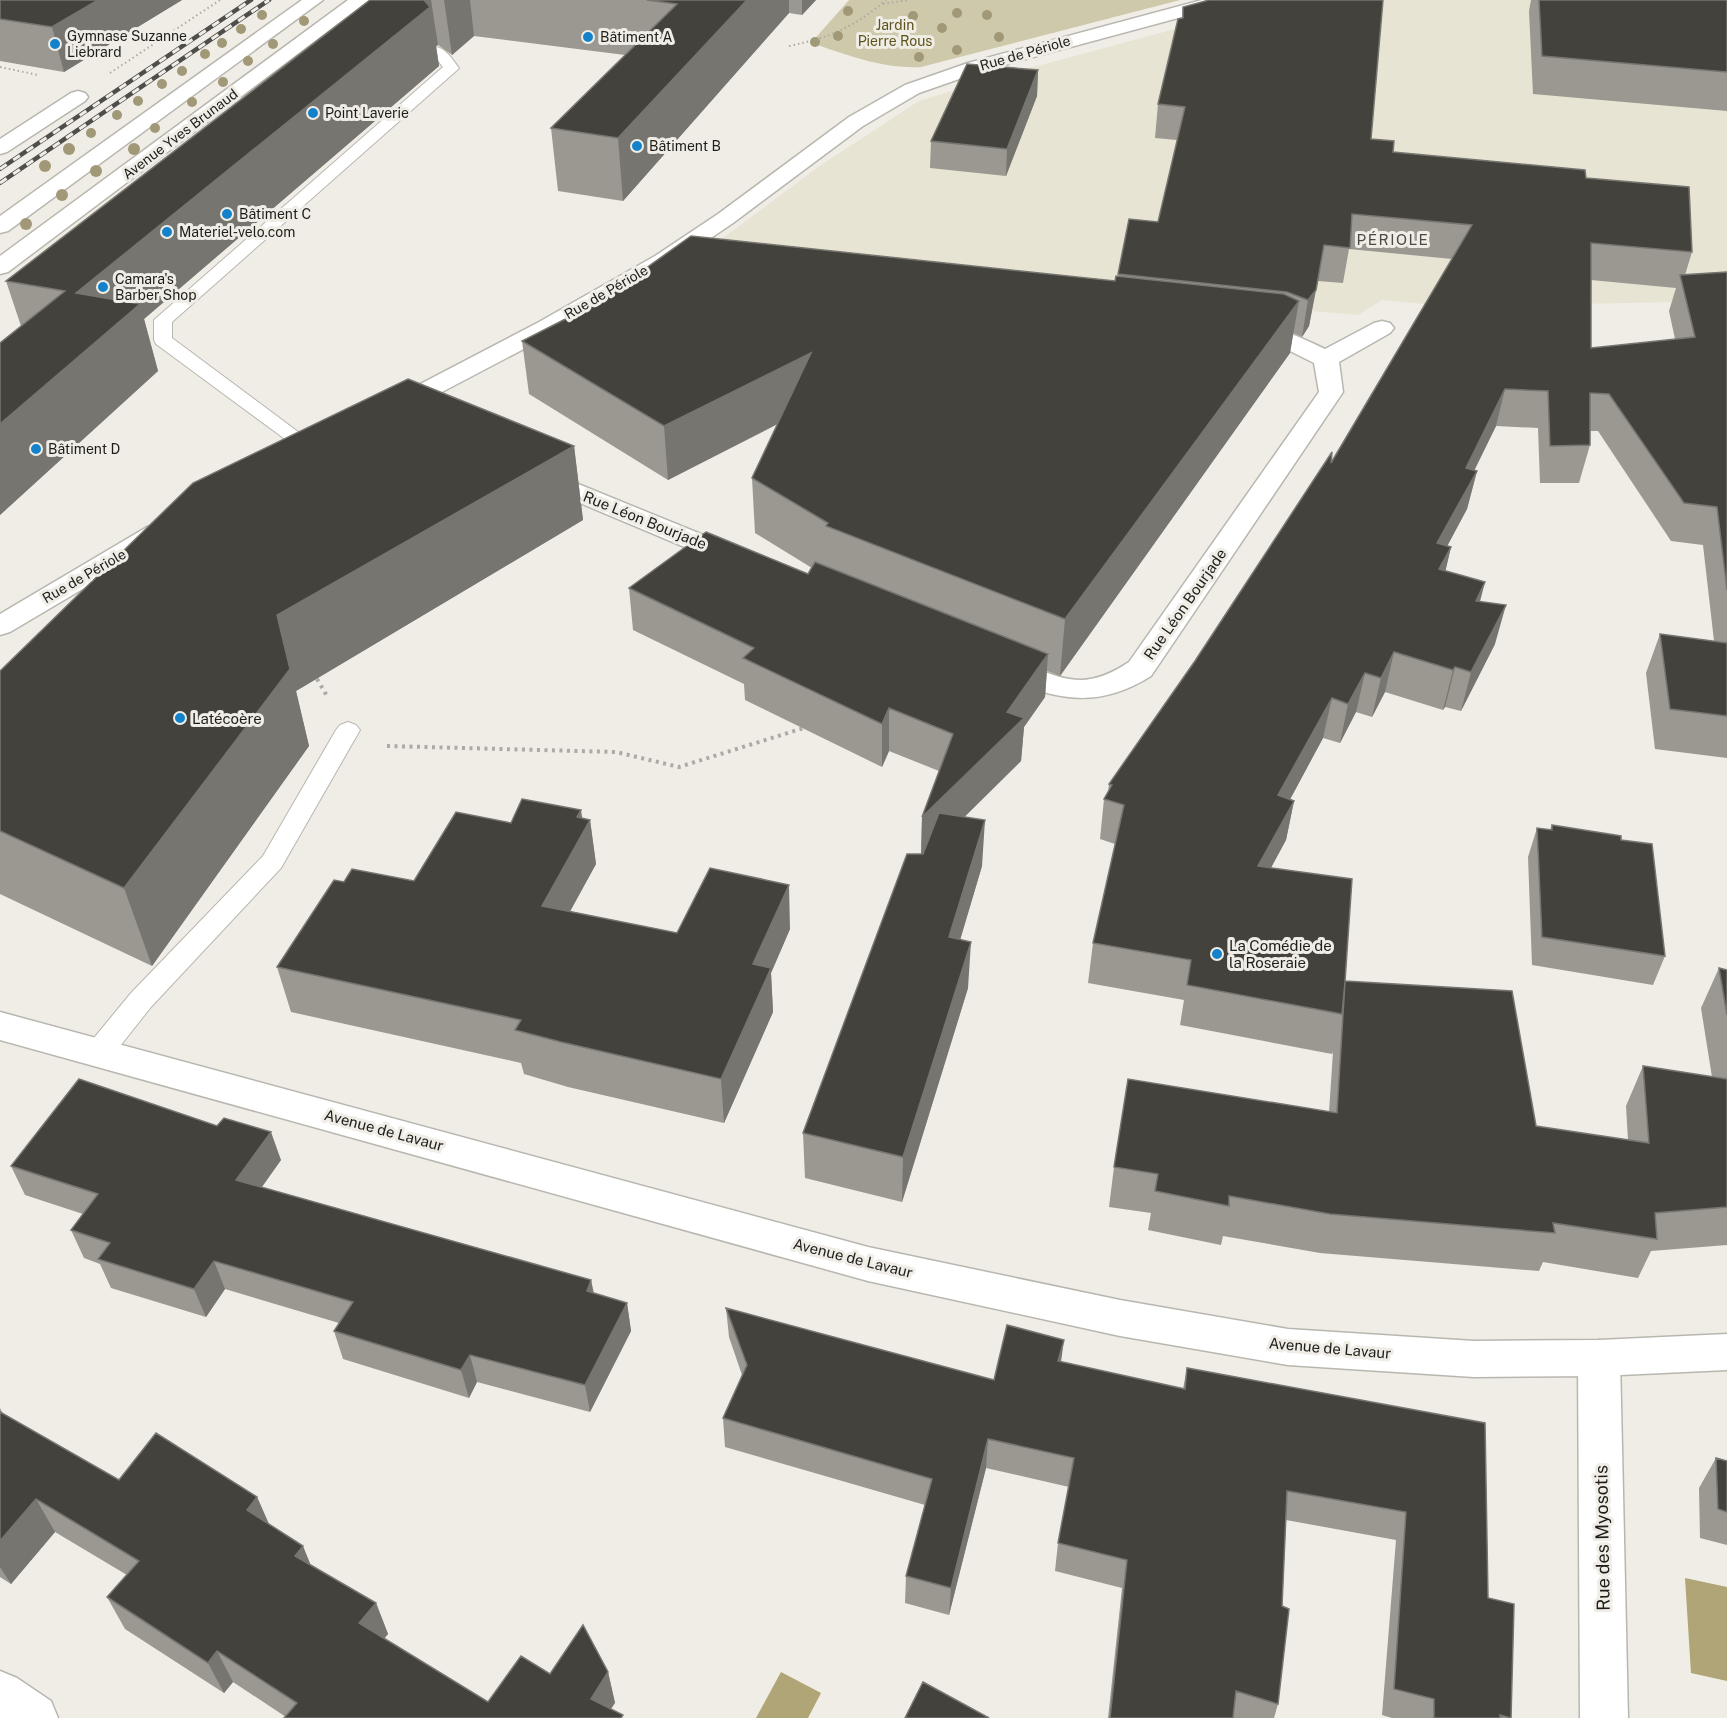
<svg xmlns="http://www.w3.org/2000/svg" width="1727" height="1718" font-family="'Public Sans',sans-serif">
  <rect width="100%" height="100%" fill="#efede5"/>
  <path fill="#e7e4d4" d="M 1283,0 L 1727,0 L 1727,301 L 1519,305 L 1519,313 L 1382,300 L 1358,315 L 695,259 L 818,167 L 919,101 L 1008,74 Z"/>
  <path fill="#cfc9ac" d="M 849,0 L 1180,0 L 921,67 C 882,69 848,55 811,43 Z"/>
  <path fill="#afa576" d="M 1685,1578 L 1727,1587 L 1727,1681 L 1691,1673 Z
    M 781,1672 L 821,1693 L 808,1718 L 756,1718 Z"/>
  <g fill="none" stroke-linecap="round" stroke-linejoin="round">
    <defs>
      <path id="service" d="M 437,47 C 446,49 453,60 459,68 L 456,71 L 172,322 L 172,338 L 321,449 L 318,453 L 304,453 L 156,344 L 154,340 L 154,320 L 443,67 L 430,51 Z
        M 348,722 L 356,725 L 360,730 L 281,868 L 151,1007 L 109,1060 L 99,1063 L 89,1060 L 85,1052 L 89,1044 L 131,993 L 263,856 L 336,730 L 340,725 Z"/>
      <path id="minor" d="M 1202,0 L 1233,0 L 1230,4 L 982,71 L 919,93 L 863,126 L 733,223 L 671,265 L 556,332 L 400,414 L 391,417 L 382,414 L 378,409 L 382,404 L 539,322 L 655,256 L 718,214 L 849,117 L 905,85 L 968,63 Z
        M 78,91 L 85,93 L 88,97 L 85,101 L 7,152 L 0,154 L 0,139 L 71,93 Z
        M 1382,321 L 1390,323 L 1394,328 L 1390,333 L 1339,362 L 1343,392 L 1151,676 C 1094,712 1052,698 994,674 L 990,667 L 994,660 C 1008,657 1018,661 1031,667 C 1072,683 1091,687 1129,662 L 1319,392 L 1314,363 L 1276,344 L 1241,339 L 1237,334 L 1241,329 C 1271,321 1299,337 1325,349 L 1374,323 Z
        M 539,468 L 745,552 L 749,558 L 745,564 L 735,566 L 725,564 L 530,482 L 526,476 L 530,470 Z
        M 157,525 L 167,527 L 171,533 L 167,539 L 10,632 L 0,635 L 0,614 L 147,527 Z
        M 1599,1340 L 1614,1345 L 1620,1358 L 1628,1718 L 1580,1718 L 1578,1358 L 1584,1345 Z
        M 0,1671 L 17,1678 L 51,1701 L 58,1718 L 0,1718 Z"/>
      <path id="tertiary" d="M 0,1012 L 868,1247 L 1120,1300 L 1288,1329 L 1474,1341 L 1599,1340 L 1727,1334 L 1727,1370 L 1599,1376 L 1474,1377 L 1288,1365 L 1120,1336 L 868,1281 L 0,1040 Z"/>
      <path id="primary" d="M 302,0 L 323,0 L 8,231 L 0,233 L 0,216 Z
        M 348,0 L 369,0 L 8,272 L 0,274 L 0,256 Z"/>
    </defs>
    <use href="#service" stroke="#b8b7af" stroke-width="2"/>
    <use href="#minor" stroke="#b8b7af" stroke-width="3"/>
    <use href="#tertiary" stroke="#b8b7af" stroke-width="3"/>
    <use href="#primary" stroke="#b8b7af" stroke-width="3"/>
    <path stroke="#acaaa4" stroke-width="2" stroke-dasharray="1.5 3" stroke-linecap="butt" d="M 883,4 L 908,0
      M 789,46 C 831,37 853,28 886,0
      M 0,67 L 38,75
      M 110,73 L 220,0"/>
    <path stroke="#acaaa4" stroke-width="4" stroke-dasharray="3 4.5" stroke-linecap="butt" d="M 317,679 L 327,696
      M 387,746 L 616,752 L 679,767 L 807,727"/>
    <use href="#service" fill="#fff" fill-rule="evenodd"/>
    <use href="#minor" fill="#fff" fill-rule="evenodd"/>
    <use href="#tertiary" fill="#fff" fill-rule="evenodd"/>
    <use href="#primary" fill="#fff" fill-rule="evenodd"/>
    <defs>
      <path id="rail" d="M 0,169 L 251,0
        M 0,183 L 269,0"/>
    </defs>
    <use href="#rail" stroke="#4f4e4a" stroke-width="4.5"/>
    <use href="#rail" stroke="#efede5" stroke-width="3" stroke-dasharray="8" stroke-linecap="butt"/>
  </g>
  <g fill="#a09876">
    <circle cx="848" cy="11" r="5"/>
    <circle cx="957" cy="13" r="5"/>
    <circle cx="262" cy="15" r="5"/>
    <circle cx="987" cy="15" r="5"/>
    <circle cx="913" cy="16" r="5"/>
    <circle cx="304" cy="21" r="5"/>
    <circle cx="882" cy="26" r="5"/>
    <circle cx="942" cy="28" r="5"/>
    <circle cx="241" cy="29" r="5"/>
    <circle cx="838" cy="36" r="5"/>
    <circle cx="905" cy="37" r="5"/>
    <circle cx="999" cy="37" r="5"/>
    <circle cx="815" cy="42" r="5"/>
    <circle cx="222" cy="43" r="5"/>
    <circle cx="273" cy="44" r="5"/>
    <circle cx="957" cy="50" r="5"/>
    <circle cx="205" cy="54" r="5"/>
    <circle cx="919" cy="57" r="5"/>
    <circle cx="248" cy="61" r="5"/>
    <circle cx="182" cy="71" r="5"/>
    <circle cx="223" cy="82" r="5"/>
    <circle cx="162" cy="84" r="5"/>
    <circle cx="138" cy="101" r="5"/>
    <circle cx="192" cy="102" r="5"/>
    <circle cx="117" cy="115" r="5"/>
    <circle cx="155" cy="128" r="5"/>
    <circle cx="91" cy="133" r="5"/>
    <circle cx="69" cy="149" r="6"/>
    <circle cx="134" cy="149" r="6"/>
    <circle cx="45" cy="166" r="6"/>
    <circle cx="96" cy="171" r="6"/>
    <circle cx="62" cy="195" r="6"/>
    <circle cx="26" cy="224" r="6"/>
  </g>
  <path fill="#9a9890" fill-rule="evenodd" d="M 0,0 L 182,0 L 64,72 L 0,61 Z
    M 370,0 L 816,0 L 802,15 L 789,13 L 623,201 L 558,191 L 551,128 L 625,55 L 474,36 L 452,55 L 438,45 L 436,46 L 439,66 L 144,319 L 158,371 L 0,515 L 0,343 L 21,326 L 6,281 Z
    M 1531,0 L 1727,0 L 1727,111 L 1533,94 L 1529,11 Z
    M 1183,7 L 1371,139 L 1393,152 L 1586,178 L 1692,252 L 1685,275 L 1727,272 L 1727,758 L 1655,749 L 1646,673 L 1660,634 L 1714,641 L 1703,545 L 1671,541 L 1598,431 L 1590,431 L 1590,445 L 1579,483 L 1540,483 L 1538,428 L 1496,426 L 1474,470 L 1477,471 L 1467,509 L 1447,546 L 1451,547 L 1445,571 L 1480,602 L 1495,644 L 1461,711 L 1445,707 L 1443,710 L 1385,692 L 1372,717 L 1356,712 L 1340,743 L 1323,738 L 1290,799 L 1294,801 L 1286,840 L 1271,867 L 1345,981 L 1536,1126 L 1628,1140 L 1626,1106 L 1643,1066 L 1712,1077 L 1701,1008 L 1719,968 L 1727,970 L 1727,1245 L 1651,1251 L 1638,1278 L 1543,1262 L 1539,1271 L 1320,1253 L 1223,1236 L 1221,1245 L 1148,1230 L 1151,1213 L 1109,1207 L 1114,1167 L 1329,1112 L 1333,1052 L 1332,1054 L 1180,1025 L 1184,1000 L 1088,983 L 1093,943 L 1115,844 L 1100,839 L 1104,799 L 1108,792 L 1109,784 L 1195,661 L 1331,463 L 1452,259 L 1349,249 L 1343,283 L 1318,281 L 1309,326 L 1302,337 L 1293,333 L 1290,353 L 1060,676 L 1047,671 L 1045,697 L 1024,727 L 1021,761 L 964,817 L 982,866 L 960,940 L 968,988 L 902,1202 L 805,1178 L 803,1133 L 921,854 L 922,817 L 939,771 L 889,751 L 882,767 L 745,700 L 744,684 L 633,630 L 629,588 L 808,574 L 812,568 L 755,533 L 752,478 L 778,424 L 668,480 L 529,394 L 522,341 L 1115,281 L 1118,277 L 1129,219 L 1158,222 L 1177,140 L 1155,138 L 1158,104 L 1182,18 ZM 1591,280 L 1676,288 L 1669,311 L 1675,339 L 1591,348 Z
    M 1038,70 L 1037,96 L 1006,176 L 930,168 L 931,141 Z
    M 574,446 L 583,520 L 296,691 L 309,746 L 152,966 L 0,894 L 0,671 Z
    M 582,818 L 590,820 L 596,864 L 570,911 L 677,933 L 790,929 L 771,973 L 773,1012 L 724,1123 L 568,1087 L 524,1074 L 521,1063 L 291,1012 L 277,967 L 344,882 L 414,881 L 511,823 Z
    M 1552,825 L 1621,840 L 1665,956 L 1653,985 L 1532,965 L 1528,857 L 1537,828 L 1550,830 Z
    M 217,1126 L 281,1160 L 262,1187 L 591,1280 L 594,1293 L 627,1303 L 631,1331 L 590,1412 L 477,1382 L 469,1398 L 343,1359 L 334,1331 L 339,1323 L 225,1289 L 206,1317 L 111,1288 L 100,1264 L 84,1258 L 71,1230 L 83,1214 L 25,1195 L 11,1166 Z
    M 726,1308 L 994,1380 L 1061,1362 L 1183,1389 L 1187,1368 L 1485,1423 L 1488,1598 L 1511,1718 L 1392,1718 L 1382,1715 L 1396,1540 L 1286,1520 L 1278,1704 L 1274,1718 L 1108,1718 L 1122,1588 L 1055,1571 L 1058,1543 L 1069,1487 L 986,1468 L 949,1615 L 905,1603 L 906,1576 L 925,1505 L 725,1447 L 723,1418 L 742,1375 L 729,1337 Z
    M 0,1408 L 3,1414 L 119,1480 L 257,1497 L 269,1524 L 311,1565 L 376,1603 L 388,1634 L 384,1639 L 488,1702 L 550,1674 L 608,1672 L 615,1703 L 286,1717 L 233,1682 L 224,1693 L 125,1629 L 107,1597 L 127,1575 L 55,1532 L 11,1584 L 0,1577 Z
    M 1716,1458 L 1727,1461 L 1727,1545 L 1700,1538 L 1699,1488 Z"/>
  <path fill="#77756f" d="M 98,0 L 182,0 L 64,72 L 52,27 Z
    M 420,0 L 431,0 L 438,45 L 436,46 L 439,66 L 144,319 L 158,371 L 0,515 L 0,424 L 76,293 Z
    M 444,0 L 470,0 L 474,36 L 452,55 Z
    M 747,0 L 789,0 L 789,13 L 623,201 L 618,138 Z
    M 802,0 L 816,0 L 802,15 Z
    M 1038,70 L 1037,96 L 1006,176 L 1007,149 Z
    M 1324,245 L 1309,326 L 1302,337 L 1308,300 Z
    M 1299,301 L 1290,353 L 1060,676 L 1065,619 Z
    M 811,353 L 812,406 L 668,480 L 664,426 Z
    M 1505,389 L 1496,426 L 1457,506 L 1466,468 Z
    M 574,446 L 583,520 L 296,691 L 309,746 L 152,966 L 124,888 L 277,615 Z
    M 1477,471 L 1467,509 L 1428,582 L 1437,543 Z
    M 1451,547 L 1442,586 L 1439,569 Z
    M 1485,582 L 1475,621 L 1476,601 Z
    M 1506,605 L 1495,644 L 1461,711 L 1471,672 Z
    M 1394,652 L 1385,692 L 1372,717 L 1381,678 Z
    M 1048,654 L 1045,697 L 1024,727 L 1021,761 L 921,860 L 922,817 L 1007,712 Z
    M 1455,667 L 1445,707 L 1443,710 L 1453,670 Z
    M 1365,673 L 1356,712 L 1340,743 L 1348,704 Z
    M 1332,698 L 1323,738 L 1271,835 L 1278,795 Z
    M 889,708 L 889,751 L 882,767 L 882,724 Z
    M 1294,801 L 1286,840 L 1251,905 L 1258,866 Z
    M 581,810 L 584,830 L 590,820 L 596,864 L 549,950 L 542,906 L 577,817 Z
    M 985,820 L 982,866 L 947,984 L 949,937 Z
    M 789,885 L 790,929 L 771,973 L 773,1012 L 724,1123 L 721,1079 L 753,964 Z
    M 971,942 L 968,988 L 902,1202 L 903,1157 Z
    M 271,1132 L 281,1160 L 246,1209 L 236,1180 Z
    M 214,1261 L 225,1289 L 206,1317 L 194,1289 Z
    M 591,1280 L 596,1308 L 587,1291 Z
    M 627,1303 L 631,1331 L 590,1412 L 585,1385 Z
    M 1064,1340 L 1060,1369 L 1058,1361 Z
    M 470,1355 L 477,1382 L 469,1398 L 461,1370 Z
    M 988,1439 L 986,1468 L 949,1615 L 951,1588 Z
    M 257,1497 L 271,1529 L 247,1510 Z
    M 36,1499 L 55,1532 L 11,1584 L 0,1567 L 0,1541 Z
    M 303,1546 L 316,1578 L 295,1556 Z
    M 376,1603 L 388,1634 L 371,1654 L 359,1623 Z
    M 217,1651 L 233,1682 L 224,1693 L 208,1663 Z
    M 608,1672 L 615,1703 L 605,1718 L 591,1699 Z"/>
  <path fill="#44423c" stroke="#77756f" stroke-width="1.5" d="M 0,0 L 98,0 L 52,27 L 0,19 Z
    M 370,0 L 424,0 L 430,7 L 76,293 L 140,304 L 0,424 L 0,343 L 65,291 L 6,281 Z
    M 647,0 L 747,0 L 618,138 L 551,128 L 677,4 Z
    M 1209,0 L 1383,0 L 1371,139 L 1394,141 L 1393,152 L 1585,170 L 1586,178 L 1689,187 L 1692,252 L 1591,243 L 1591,348 L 1695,337 L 1680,275 L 1727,272 L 1727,590 L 1717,507 L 1684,503 L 1609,394 L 1590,393 L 1590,445 L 1550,446 L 1548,391 L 1505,389 L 1466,468 L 1477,471 L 1437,543 L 1451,547 L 1439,569 L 1485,582 L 1476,601 L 1506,605 L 1471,672 L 1455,667 L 1453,670 L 1394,652 L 1381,678 L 1365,673 L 1348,704 L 1332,698 L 1278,795 L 1294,801 L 1258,866 L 1352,879 L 1345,981 L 1512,991 L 1536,1126 L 1649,1143 L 1643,1066 L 1727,1079 L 1727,1207 L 1655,1213 L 1657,1239 L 1553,1223 L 1555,1233 L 1330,1214 L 1229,1196 L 1229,1206 L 1155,1191 L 1158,1174 L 1114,1167 L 1128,1079 L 1337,1113 L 1345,982 L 1342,1014 L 1187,985 L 1191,960 L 1093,943 L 1124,805 L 1104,799 L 1112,785 L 1109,784 L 1195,661 L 1332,452 L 1331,463 L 1472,225 L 1352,214 L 1350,248 L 1324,245 L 1316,290 L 1308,300 L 1287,292 L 1118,274 L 1129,219 L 1158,222 L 1185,107 L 1158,104 L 1178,19 L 1183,18 L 1183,7 Z
    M 1539,0 L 1727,0 L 1727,72 L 1542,56 Z
    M 967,64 L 1038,70 L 1007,149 L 931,141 Z
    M 691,236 L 1115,281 L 1116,276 L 1284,294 L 1299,301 L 1065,619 L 826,526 L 828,523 L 752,478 L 811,353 L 664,426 L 522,341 L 597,303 Z
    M 408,379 L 574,446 L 277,615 L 290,669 L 124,888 L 0,831 L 0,671 L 193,483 Z
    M 706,532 L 808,574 L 815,562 L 1048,654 L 1007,712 L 1024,718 L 922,817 L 953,734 L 889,708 L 882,724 L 743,658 L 754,648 L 629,588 Z
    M 1660,634 L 1727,643 L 1727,716 L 1670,709 Z
    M 522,799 L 581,810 L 577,817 L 590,820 L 542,906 L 677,933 L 710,868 L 789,885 L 753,964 L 771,968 L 721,1079 L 561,1042 L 515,1030 L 521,1020 L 277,967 L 334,880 L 344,882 L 352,869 L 414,881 L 456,812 L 511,823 Z
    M 939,813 L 985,820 L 949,937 L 971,942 L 903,1157 L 803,1133 L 907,854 L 923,854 Z
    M 1552,825 L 1621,836 L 1621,840 L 1652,844 L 1665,956 L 1542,937 L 1537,828 L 1552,830 Z
    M 1719,968 L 1727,970 L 1727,1015 Z
    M 79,1079 L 217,1126 L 224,1118 L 271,1132 L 236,1180 L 591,1280 L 587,1291 L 627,1303 L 585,1385 L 470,1355 L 461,1370 L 334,1331 L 353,1302 L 214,1261 L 194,1289 L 98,1259 L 110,1243 L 71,1230 L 98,1194 L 11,1166 Z
    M 726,1308 L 994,1380 L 1007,1325 L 1064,1340 L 1058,1361 L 1185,1389 L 1187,1368 L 1485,1423 L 1488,1598 L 1514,1604 L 1511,1718 L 1500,1715 L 1500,1718 L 1434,1718 L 1434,1699 L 1394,1689 L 1406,1512 L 1287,1491 L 1282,1606 L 1289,1609 L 1278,1704 L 1236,1691 L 1233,1718 L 1110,1718 L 1127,1560 L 1058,1543 L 1074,1458 L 988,1439 L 951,1588 L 906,1576 L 932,1479 L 723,1418 L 747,1365 Z
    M 0,1412 L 119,1480 L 156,1433 L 257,1497 L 247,1510 L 303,1546 L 295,1556 L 376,1603 L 359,1623 L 488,1702 L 521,1656 L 550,1674 L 583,1625 L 608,1672 L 591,1699 L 623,1715 L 621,1718 L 284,1718 L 297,1703 L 217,1651 L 208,1663 L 107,1597 L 139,1561 L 36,1499 L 0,1541 Z
    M 1716,1458 L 1727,1461 L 1727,1512 L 1718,1509 Z
    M 923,1682 L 989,1718 L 905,1718 Z"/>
  <g fill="#1482cb" stroke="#efede5" stroke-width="2">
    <circle cx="588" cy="37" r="6"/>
    <circle cx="55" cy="44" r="6"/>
    <circle cx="313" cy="113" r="6"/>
    <circle cx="637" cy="146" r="6"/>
    <circle cx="227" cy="214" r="6"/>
    <circle cx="167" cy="232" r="6"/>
    <circle cx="103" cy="287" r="6"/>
    <circle cx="36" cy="449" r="6"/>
    <circle cx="180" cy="718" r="6"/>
    <circle cx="1217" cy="954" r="6"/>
  </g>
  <g text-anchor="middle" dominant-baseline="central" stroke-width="6" stroke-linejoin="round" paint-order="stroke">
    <g font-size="14" fill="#5f531c" stroke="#efede5">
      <text x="895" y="25">Jardin<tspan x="895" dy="16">Pierre Rous</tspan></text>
    </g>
    <g font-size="14" fill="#1e1d1a" stroke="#efede5" text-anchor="start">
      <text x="67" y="36">Gymnase Suzanne<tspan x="67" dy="16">Liebrard</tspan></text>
      <text x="600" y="37">Bâtiment A</text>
      <text x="325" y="113">Point Laverie</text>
      <text x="649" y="146">Bâtiment B</text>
      <text x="239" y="214">Bâtiment C</text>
      <text x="179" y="232">Materiel-velo.com</text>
      <text x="115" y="279">Camara's<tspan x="115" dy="16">Barber Shop</tspan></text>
      <text x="48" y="449">Bâtiment D</text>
    </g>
    <g font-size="14" fill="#1e1d1a" stroke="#efede5">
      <text transform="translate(1025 53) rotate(-16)">Rue de Périole</text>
      <text transform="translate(180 134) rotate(-37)">Avenue Yves Brunaud</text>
      <text transform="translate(606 292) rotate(-30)">Rue de Périole</text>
      <text transform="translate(84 576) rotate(-30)">Rue de Périole</text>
    </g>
    <g font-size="15" letter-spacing="1.5" fill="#4b4943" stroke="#efede5">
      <text x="1393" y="239">PÉRIOLE</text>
    </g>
    <g font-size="15" fill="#1e1d1a" stroke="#efede5">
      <text transform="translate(645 520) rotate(22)">Rue Léon Bourjade</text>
      <text transform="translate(1185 604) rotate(-55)">Rue Léon Bourjade</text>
      <text transform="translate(384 1130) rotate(15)">Avenue de Lavaur</text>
      <text transform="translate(853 1258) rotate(14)">Avenue de Lavaur</text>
      <text transform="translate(1330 1348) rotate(5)">Avenue de Lavaur</text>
    </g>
    <g font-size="15" fill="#1e1d1a" stroke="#efede5" text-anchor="start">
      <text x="192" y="718">Latécoère</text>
      <text x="1229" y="945">La Comédie de<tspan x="1229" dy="17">la Roseraie</tspan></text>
    </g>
    <g font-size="18" fill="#1e1d1a" stroke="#efede5">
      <text transform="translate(1602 1538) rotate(-91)">Rue des Myosotis</text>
    </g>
  </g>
</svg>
